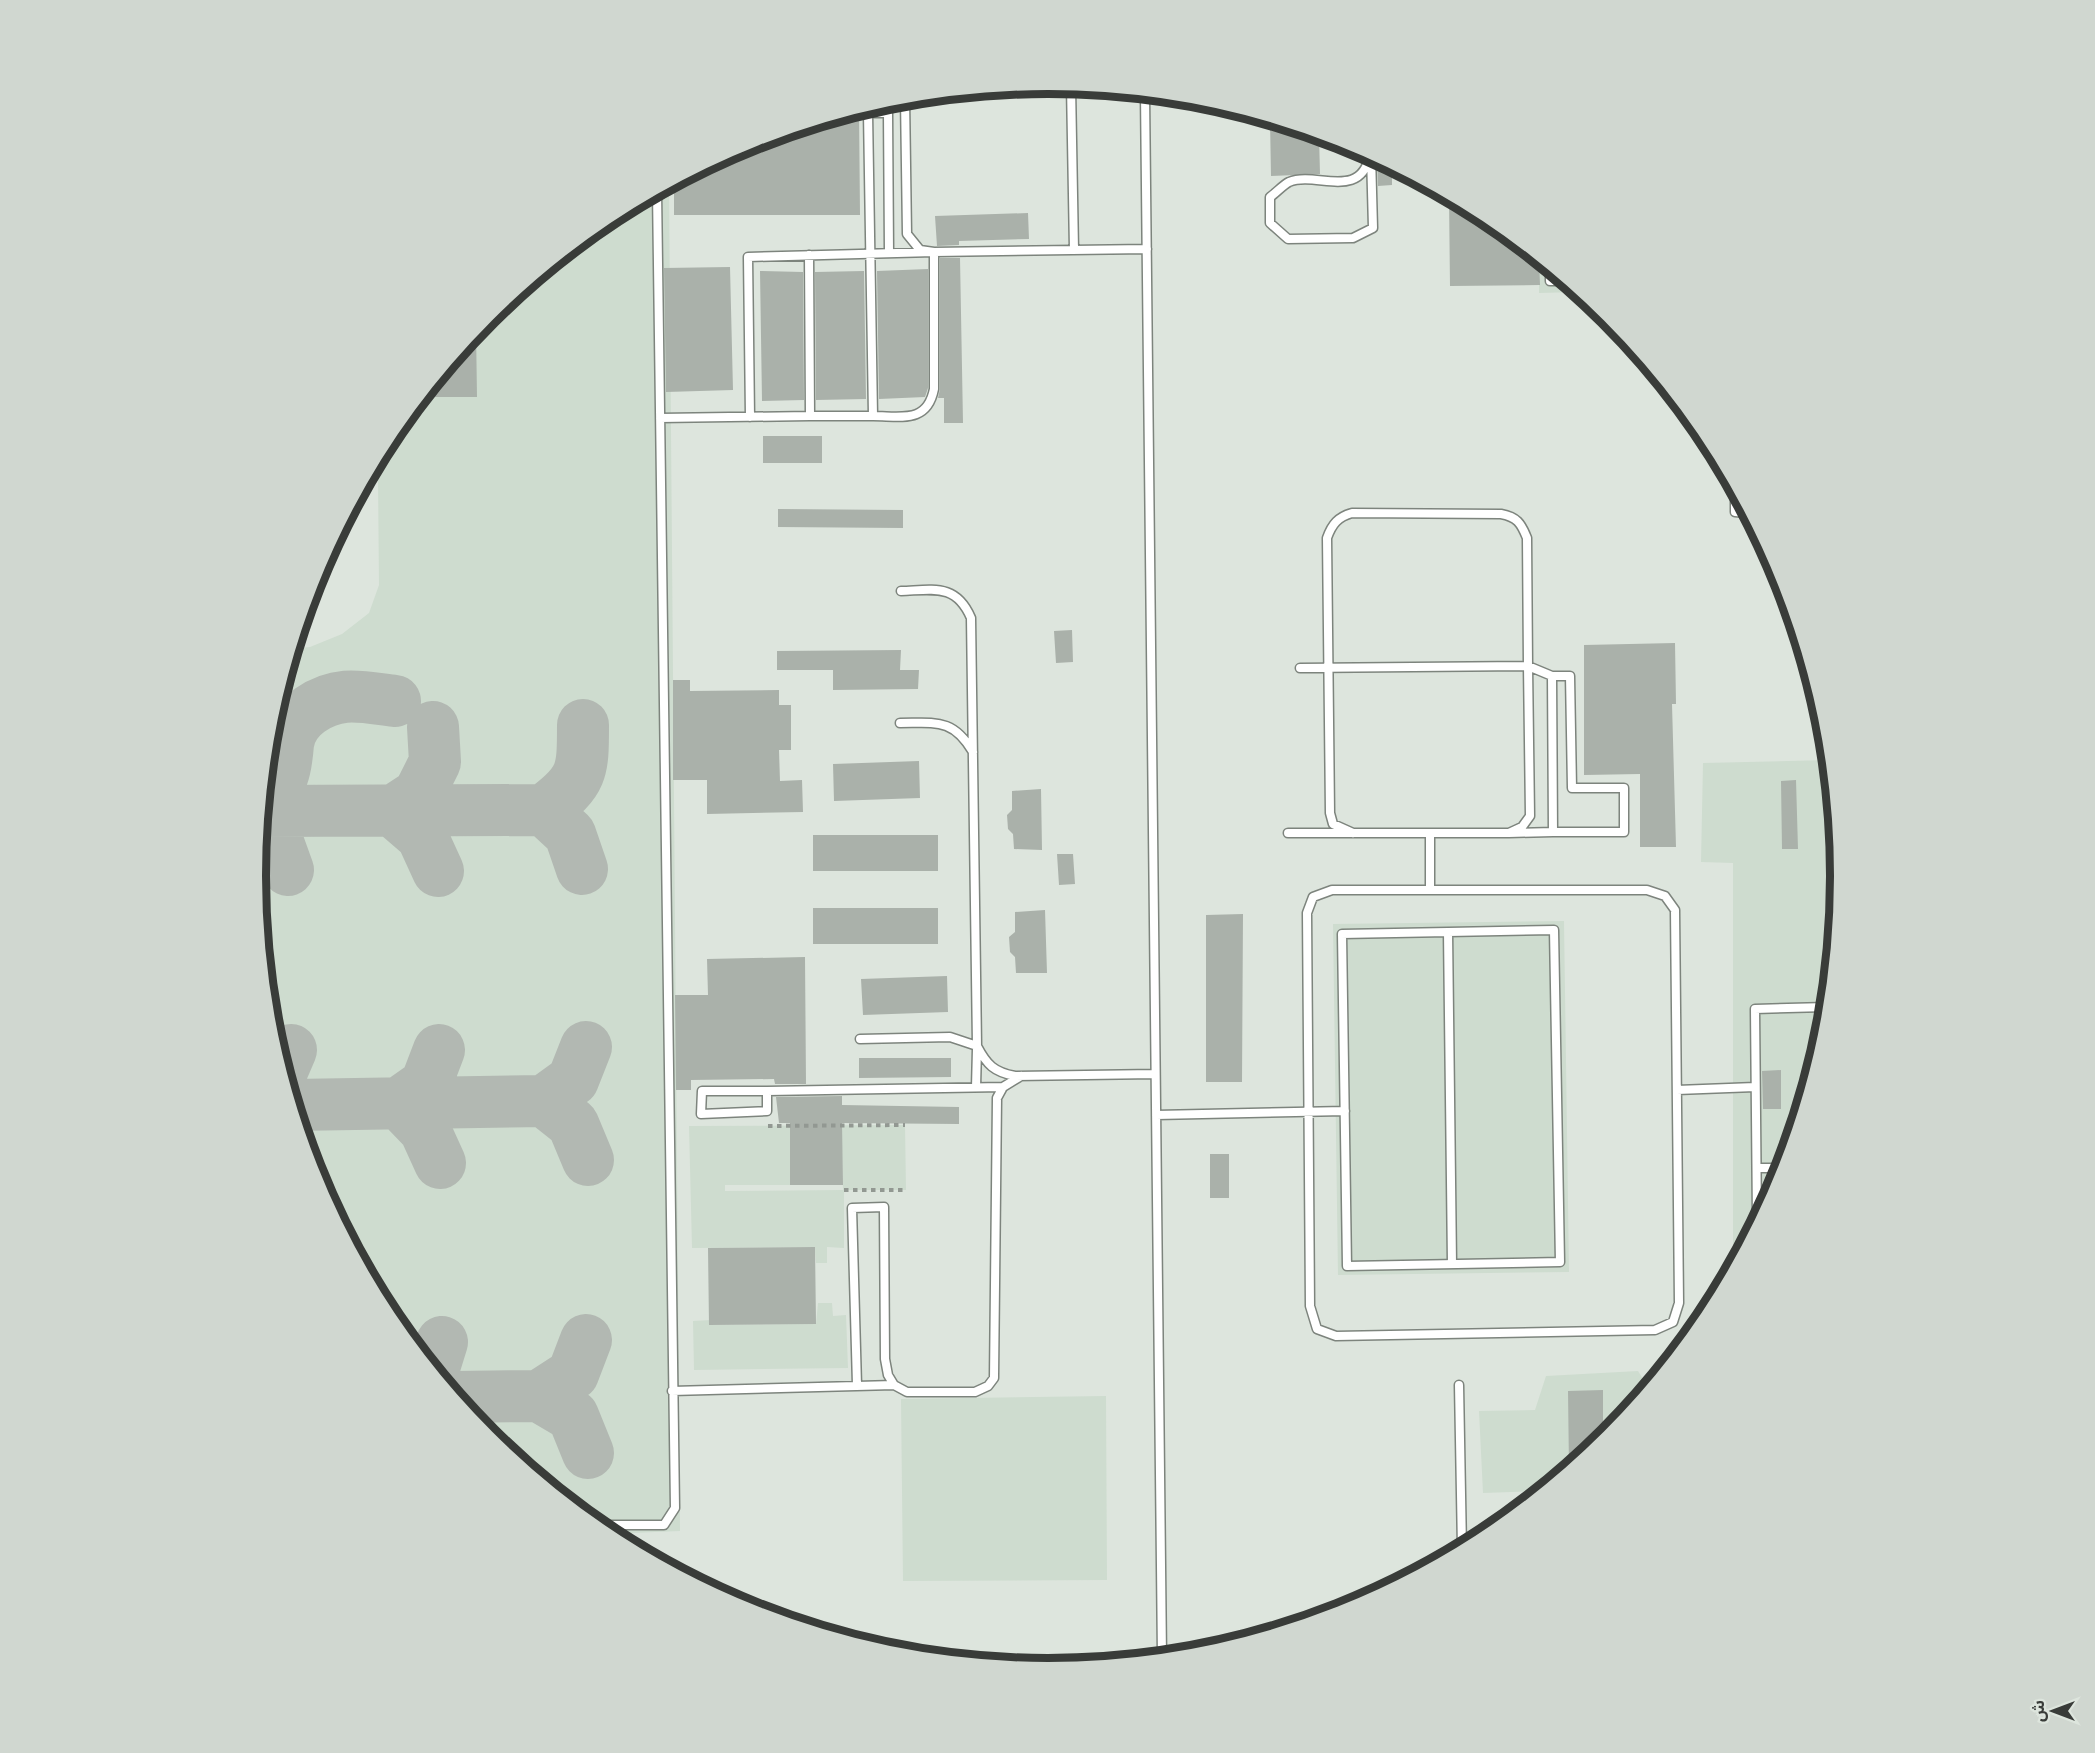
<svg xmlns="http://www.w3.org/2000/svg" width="2095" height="1753" font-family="Poppins,'Noto Sans Arabic',sans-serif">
  <rect width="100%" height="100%" fill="#dde5dd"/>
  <path fill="#cedccf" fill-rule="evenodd" d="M 669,185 L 680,1531 L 605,1534 L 487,1437 L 388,1317 L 315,1179 L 270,1031 L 255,876 L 270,722 L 292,649 L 310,647 L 342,634 L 369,613 L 379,585 L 378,477 L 371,469 L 389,436 L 487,316 L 607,217 Z
    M 1539,260 L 1578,292 L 1539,293 Z
    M 1829,760 L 1840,877 L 1825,1031 L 1780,1180 L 1733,1267 L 1733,863 L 1701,862 L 1703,763 Z
    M 1564,921 L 1569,1272 L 1338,1275 L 1333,924 Z
    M 905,1125 L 906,1190 L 844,1190 L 844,1248 L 827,1247 L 827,1263 L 816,1263 L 815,1247 L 692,1248 L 689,1126 ZM 790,1149 L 842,1149 L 843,1190 L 725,1191 L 725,1185 L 790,1185 Z
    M 818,1303 L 832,1303 L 833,1316 L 846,1315 L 848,1368 L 694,1370 L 693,1321 L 711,1320 L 710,1325 L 816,1324 Z
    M 1638,1371 L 1648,1387 L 1608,1437 L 1541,1491 L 1483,1493 L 1479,1411 L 1535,1410 L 1546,1376 Z
    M 1106,1396 L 1107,1580 L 903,1581 L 901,1399 Z
    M 843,1627 L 843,1639 L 808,1628 Z"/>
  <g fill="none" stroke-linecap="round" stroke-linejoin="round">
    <path stroke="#b2b8b2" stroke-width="52" d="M 433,727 L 435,762 L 419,794 L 393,811 L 422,836 L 438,871
      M 262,801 C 284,785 286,769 288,744 C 290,729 299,718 310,710 C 339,690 362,697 395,701
      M 261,811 L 544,810
      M 260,821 L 275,834 L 288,870
      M 582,869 L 570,834 L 544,810 C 583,781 583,772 583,725
      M 586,1047 L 573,1080 L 544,1101 L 573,1124 L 588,1160
      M 439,1050 L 426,1084 L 399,1103 L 425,1130 L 440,1163
      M 282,1071 L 291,1050
      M 293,1105 L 544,1101
      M 586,1340 L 573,1374 L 539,1396 L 573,1416 L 588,1453
      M 433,1371 L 442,1342
      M 454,1397 L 539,1396"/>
  </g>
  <path fill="#aab1aa" d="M 859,109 L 860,215 L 674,215 L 674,182 L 745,144 Z
    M 1270,120 L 1319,135 L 1320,174 L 1271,176 Z
    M 1377,159 L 1392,166 L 1392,185 L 1378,186 Z
    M 1449,197 L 1488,218 L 1539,260 L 1540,285 L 1450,286 Z
    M 1028,213 L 1029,239 L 959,241 L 959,245 L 937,246 L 935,216 Z
    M 940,258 L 960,258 L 963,423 L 944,423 L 944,398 L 938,398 L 940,389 Z
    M 730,267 L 733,390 L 666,392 L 664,268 Z
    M 928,269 L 928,388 L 925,397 L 879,399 L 877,271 Z
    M 760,271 L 803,272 L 804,400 L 762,401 Z
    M 864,271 L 866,399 L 816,400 L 815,272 Z
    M 476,329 L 477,397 L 430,397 L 430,386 Z
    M 763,436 L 822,436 L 822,463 L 763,463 Z
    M 778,509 L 903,510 L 903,528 L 778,527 Z
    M 1072,630 L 1073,662 L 1056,663 L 1054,631 Z
    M 1675,643 L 1676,704 L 1672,704 L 1676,847 L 1640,847 L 1640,774 L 1584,775 L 1584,645 Z
    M 901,650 L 900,670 L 919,670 L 918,689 L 833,690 L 833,670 L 777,670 L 777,651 Z
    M 673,680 L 690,680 L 690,691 L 779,690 L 779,705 L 791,705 L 791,750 L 779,750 L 780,781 L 802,780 L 803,812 L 707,814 L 707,780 L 673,780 Z
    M 919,761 L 920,798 L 834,801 L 833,764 Z
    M 1796,780 L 1798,849 L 1782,849 L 1781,781 Z
    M 1041,789 L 1042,850 L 1014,849 L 1013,834 L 1008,829 L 1007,815 L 1012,810 L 1012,791 Z
    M 813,835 L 938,835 L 938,871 L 813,871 Z
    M 1057,854 L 1073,854 L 1075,884 L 1059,885 Z
    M 813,908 L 938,908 L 938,944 L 813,944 Z
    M 1045,910 L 1047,973 L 1016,973 L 1015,957 L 1010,952 L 1009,937 L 1015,932 L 1015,912 Z
    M 1243,914 L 1242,1082 L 1206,1082 L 1206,915 Z
    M 805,957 L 806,1084 L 775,1084 L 774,1079 L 691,1080 L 691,1090 L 676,1090 L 675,995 L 708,995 L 707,959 Z
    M 947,976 L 948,1012 L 863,1015 L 861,979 Z
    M 859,1058 L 951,1058 L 951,1077 L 859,1078 Z
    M 1781,1070 L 1781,1109 L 1763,1109 L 1762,1071 Z
    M 842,1096 L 842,1105 L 959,1107 L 959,1124 L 842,1123 L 843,1185 L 790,1185 L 790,1123 L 779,1123 L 776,1097 Z
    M 1210,1154 L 1229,1154 L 1229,1198 L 1210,1198 Z
    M 815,1247 L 816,1324 L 709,1325 L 708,1248 Z
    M 1603,1390 L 1603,1441 L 1569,1469 L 1568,1391 Z"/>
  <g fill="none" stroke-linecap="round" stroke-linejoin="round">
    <defs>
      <path id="lane" d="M 1071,86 L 1074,250
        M 1145,94 L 1162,1658
        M 905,98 L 907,234 L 920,250 L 934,252 L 1147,249
        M 888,101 L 888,113
        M 1370,155 C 1360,201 1317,171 1289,182 C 1283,185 1276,193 1270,197 L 1270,223 L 1288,239 L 1353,238 L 1373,228 L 1371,155
        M 809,255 L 810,416 L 873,416
        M 1550,269 L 1550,281 L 1565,281
        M 750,417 L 748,257 C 810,255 872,254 934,252 L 934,389 C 927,424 901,416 873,416 L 868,113 L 888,113 L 889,253
        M 660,418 L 810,416
        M 1735,489 L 1735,512 L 1747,513
        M 1300,668 L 1528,666 L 1530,816 L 1522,827 L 1509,833 L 1553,832
        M 900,723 C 936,723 953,718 973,752
        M 1288,833 L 1509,833
        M 1353,833 L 1333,824 L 1330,813 L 1327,538 C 1332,524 1338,517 1352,513 L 1501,514 C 1517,517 1521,523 1527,538 L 1528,666 L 1552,676 L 1570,676 L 1572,788 L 1624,788 L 1624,832 L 1553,832 L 1552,676
        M 1430,833 L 1430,890
        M 1332,890 L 1647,890 L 1665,896 L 1675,910 L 1679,1303 L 1673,1322 L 1655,1330 L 1336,1336 L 1317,1329 L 1310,1306 L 1307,913 L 1313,897 Z
        M 1448,932 L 1342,934 L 1347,1266 L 1560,1262 L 1554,930 L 1448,932 L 1452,1264
        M 860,1039 L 950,1037 L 977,1046 L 971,618 C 956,583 933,590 901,591
        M 977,1046 C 987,1065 994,1072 1015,1076 L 1155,1074
        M 976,1087 L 977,1049
        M 1677,1090 L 1755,1087
        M 767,1091 L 702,1091 L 701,1114 L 767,1111 L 767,1091 L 1003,1087
        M 1156,1115 L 1345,1111
        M 1757,1168 L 1783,1168
        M 1757,1221 L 1755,1009 L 1827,1007
        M 857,1385 L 852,1208 L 884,1207 L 885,1359 L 888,1375 L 894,1385 L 907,1392 L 975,1392 L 988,1386 L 994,1378 L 997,1098 L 1003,1087 L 1021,1076
        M 1459,1385 L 1462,1549
        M 672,1391 L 894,1385
        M 595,1525 L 664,1525 L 675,1508 L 657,191"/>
    </defs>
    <use href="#lane" stroke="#7d847d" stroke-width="11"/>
    <path stroke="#929892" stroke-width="4" stroke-dasharray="4.5 4.5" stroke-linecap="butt" d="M 768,1126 L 905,1125
      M 844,1190 L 906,1190"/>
    <use href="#lane" stroke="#fff" stroke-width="8"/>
  </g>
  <path d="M0 0H2095V1753H0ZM266 876a782 782 0 1 1 1564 0a782 782 0 1 1-1564 0Z" fill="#d0d7d0" fill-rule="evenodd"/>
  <path fill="none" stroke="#393c39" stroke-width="8" d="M266 876a782 782 0 1 1 1564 0a782 782 0 1 1-1564 0Z"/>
  <g transform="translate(2053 1711) rotate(270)" stroke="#dde5dd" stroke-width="4.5" paint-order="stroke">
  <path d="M0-4.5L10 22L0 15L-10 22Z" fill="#393c39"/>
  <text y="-9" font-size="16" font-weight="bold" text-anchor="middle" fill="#393c39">ش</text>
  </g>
</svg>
